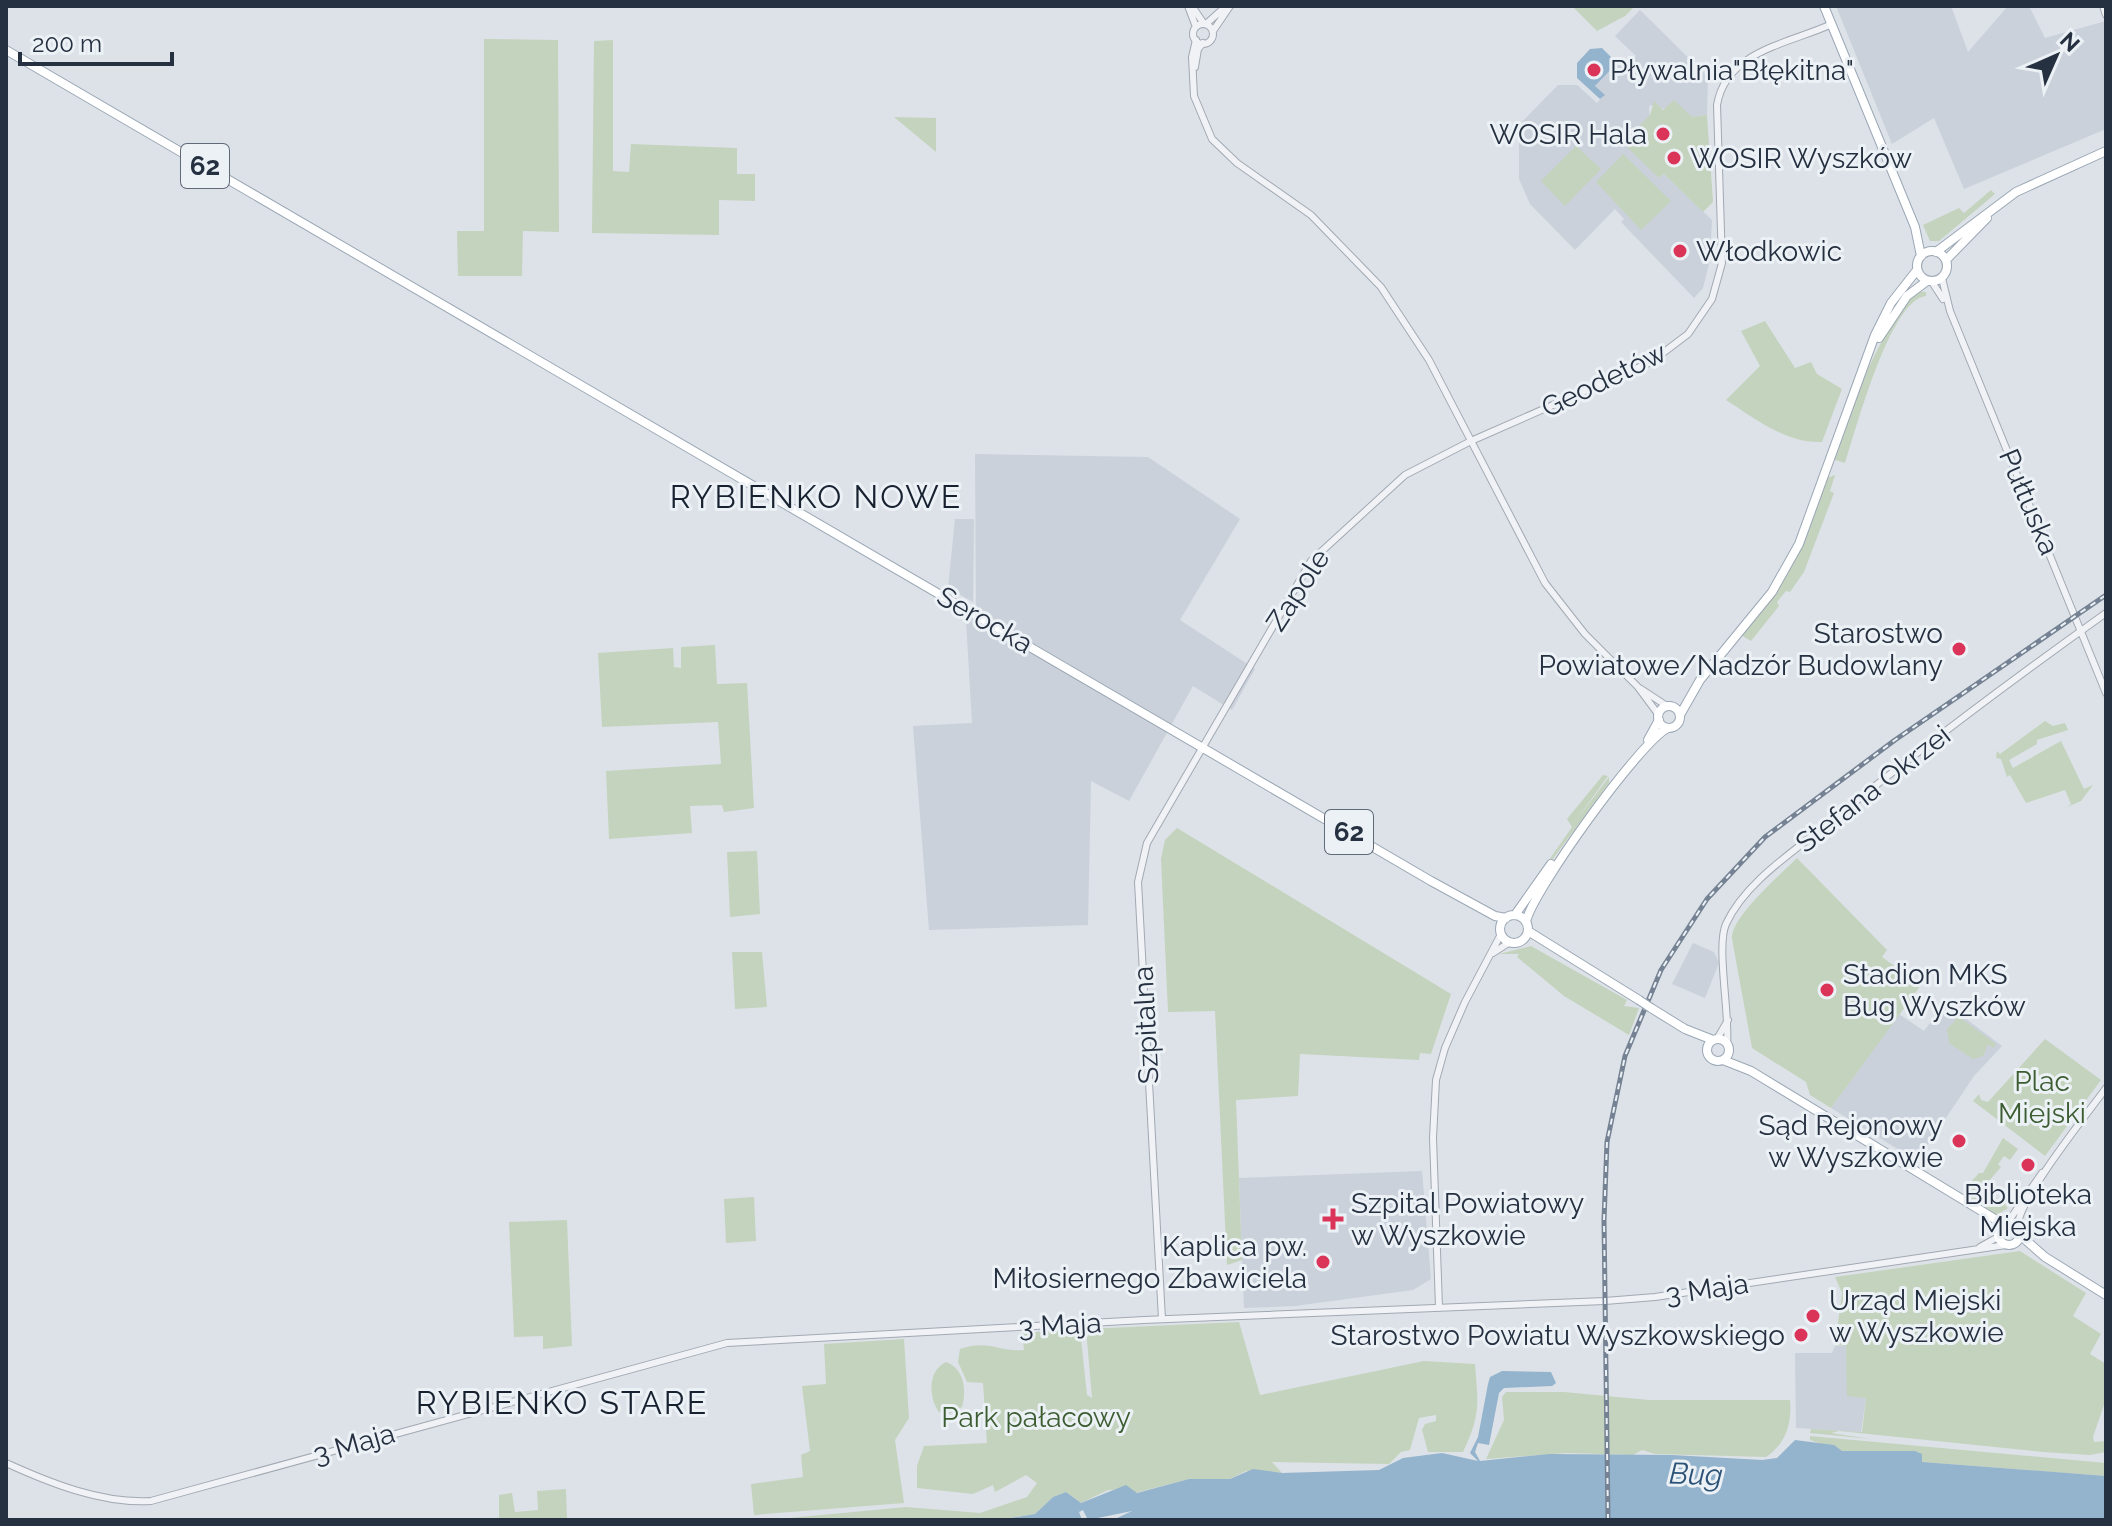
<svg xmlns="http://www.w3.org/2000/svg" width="2112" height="1526" font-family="Raleway,sans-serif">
  <rect width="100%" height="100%" fill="#dde2e8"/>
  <path fill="#cad1da" d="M 1836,6 L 1951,6 L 1968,52 L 2008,6 L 2029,6 L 2045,38 L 2106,21 L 2106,129 L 1964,189 L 1934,118 L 1892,144 Z
    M 1640,10 L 1708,77 L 1707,115 L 1692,117 L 1650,105 L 1649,109 L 1659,178 L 1664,174 L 1712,220 L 1710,260 L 1703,288 L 1694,298 L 1621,222 L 1624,219 L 1615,209 L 1575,250 L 1530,204 L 1519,179 L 1519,125 L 1558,85 L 1577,85 L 1597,103 L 1604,95 L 1595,86 L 1617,63 L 1624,69 L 1636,56 L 1615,36 Z
    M 975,454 L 1148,457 L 1240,519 L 1180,620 L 1255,669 L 1232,710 L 1193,686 L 1129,801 L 1091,781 L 1088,925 L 929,930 L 913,726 L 972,723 L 966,620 L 976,605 Z
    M 955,519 L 974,519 L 973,602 L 948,588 Z
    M 1693,943 L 1714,952 L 1719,963 L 1705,998 L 1672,984 Z
    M 1945,1003 L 2002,1046 L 1974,1076 L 1917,1161 L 1831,1108 L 1899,1014 L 1924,1031 Z
    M 1422,1171 L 1431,1279 L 1413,1290 L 1295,1306 L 1244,1308 L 1239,1178 Z
    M 1835,1346 L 1846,1346 L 1847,1365 L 1866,1398 L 1861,1432 L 1796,1428 L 1795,1353 L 1832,1353 Z"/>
  <path fill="#c4d3bd" d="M 1572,6 L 1635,6 L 1625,16 L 1597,31 Z
    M 484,39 L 558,40 L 559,232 L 523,231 L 522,276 L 458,276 L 457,231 L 484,231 Z
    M 613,40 L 613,171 L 629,172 L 631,144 L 737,148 L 737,174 L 755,174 L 755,201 L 719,200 L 719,235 L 592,233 L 594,41 Z
    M 1674,100 L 1692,117 L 1707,115 L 1713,202 L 1703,212 L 1664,174 L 1659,178 L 1623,143 L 1650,115 L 1654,101 L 1663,110 Z
    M 894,117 L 936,118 L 936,152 Z
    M 1576,146 L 1601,169 L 1565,206 L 1541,181 Z
    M 1623,154 L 1671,201 L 1641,230 L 1596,182 Z
    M 1991,190 L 1995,194 L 1939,241 L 1930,241 L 1923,225 L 1959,208 L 1964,213 Z
    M 1916,292 L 1926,292 L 1926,296 C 1890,299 1856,430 1845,463 L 1832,459 C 1855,399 1874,341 1916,292 Z
    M 1765,321 L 1795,368 L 1811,362 L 1817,374 L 1842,389 L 1822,442 C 1787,444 1754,418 1726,400 L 1760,366 L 1741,331 Z
    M 1835,475 L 1830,491 L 1834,493 L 1804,572 L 1790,592 L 1786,591 L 1777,602 L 1779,606 L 1751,641 L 1741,635 L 1786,576 L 1827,478 Z
    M 715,645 L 717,684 L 747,683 L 754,808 L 724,812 L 722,805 L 690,806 L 692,833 L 609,839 L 606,771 L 721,764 L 718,722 L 602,727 L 598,653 L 673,648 L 674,667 L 681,668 L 681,647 Z
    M 2045,721 L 2053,726 L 2065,723 L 2068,730 L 2037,740 L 2037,744 L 2009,760 L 2013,768 L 2061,741 L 2084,789 L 2093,785 L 2081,801 L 2067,807 L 2071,804 L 2065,790 L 2026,803 L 2010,775 L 2007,777 L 2001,759 L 1996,758 L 1997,751 L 2000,754 Z
    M 1603,775 L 1608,776 L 1574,823 L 1609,777 L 1609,783 L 1552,860 L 1547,863 L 1572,827 L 1567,819 Z
    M 1177,828 L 1451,994 L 1431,1054 L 1420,1053 L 1419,1060 L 1300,1054 L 1298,1096 L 1236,1100 L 1242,1260 L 1227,1265 L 1215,1011 L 1168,1012 L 1161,859 L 1165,840 Z
    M 757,851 L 760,914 L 730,917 L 727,852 Z
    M 1797,858 L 1887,950 L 1882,957 L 1921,985 L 1831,1108 L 1810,1095 L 1806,1082 L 1752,1048 L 1732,939 C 1730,918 1781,874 1797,858 Z
    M 1531,946 L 1627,1000 L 1624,1006 L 1639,1008 L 1629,1035 L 1564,996 L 1517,957 L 1519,954 L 1499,954 Z
    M 732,952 L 762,952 L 767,1007 L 735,1009 Z
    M 1952,1012 L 1996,1044 L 1993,1048 L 1988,1044 L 1983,1056 L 1973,1059 L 1949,1043 L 1947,1029 L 1956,1020 L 1949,1015 Z
    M 2045,1039 L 2101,1080 L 2045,1156 L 1973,1101 L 1979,1094 L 1981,1100 L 1988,1102 Z
    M 2003,1138 L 2018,1149 L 2010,1160 L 2004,1156 L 1998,1164 L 2001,1167 L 1983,1188 L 1984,1193 L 1994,1200 L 1996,1197 L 1998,1201 L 2017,1196 L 2005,1205 L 2008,1208 L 1995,1216 L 1964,1197 L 1964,1190 L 1979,1173 L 1983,1173 Z
    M 754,1197 L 756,1241 L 726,1243 L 724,1199 Z
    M 567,1220 L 572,1346 L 543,1349 L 543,1336 L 514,1337 L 509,1222 Z
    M 2020,1251 L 2086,1293 L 2073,1316 L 2101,1334 L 2090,1354 L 2106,1364 L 2106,1399 L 2093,1437 L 2094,1442 L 2106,1441 L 2106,1452 L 2090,1455 L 2043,1452 L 1839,1431 L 1831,1433 L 1871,1439 L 1810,1433 L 1811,1429 L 1862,1432 L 1866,1398 L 1847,1396 L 1846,1346 L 1835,1345 L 1842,1293 L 1835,1277 Z
    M 1239,1322 L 1260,1395 L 1424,1361 L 1475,1364 C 1478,1404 1481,1414 1463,1452 L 1428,1452 L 1422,1430 L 1425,1424 L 1436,1421 L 1436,1415 L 1419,1418 L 1410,1450 L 1401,1452 L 1389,1464 L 1272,1462 L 1282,1473 L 1246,1471 L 1230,1479 L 1189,1479 L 1135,1493 L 1130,1489 L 1108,1490 L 1081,1503 L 1066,1492 L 1053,1497 L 1035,1514 L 999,1520 L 768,1520 L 906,1507 L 980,1513 L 1027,1497 L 1037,1483 L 1026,1475 L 995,1492 L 993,1485 L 973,1494 L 917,1488 L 917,1466 L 924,1446 L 987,1443 L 983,1383 L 967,1382 L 958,1362 L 960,1349 C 989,1339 998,1352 1024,1350 L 1022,1333 L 1080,1329 L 1087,1395 L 1092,1398 L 1086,1329 Z
    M 904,1339 L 909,1418 L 895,1440 L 904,1503 L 754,1515 L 751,1484 L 803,1477 L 801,1455 L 810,1451 L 802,1386 L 826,1384 L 824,1344 Z
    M 946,1362 C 964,1368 967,1390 962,1407 L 950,1413 L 939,1412 C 928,1397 928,1370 946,1362 Z
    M 1506,1392 L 1564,1392 L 1649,1400 L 1790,1400 C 1792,1423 1786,1444 1766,1457 L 1655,1454 L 1642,1450 L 1633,1455 L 1567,1453 L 1486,1459 L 1504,1420 L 1502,1397 Z
    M 1810,1436 L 2106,1463 L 2106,1476 L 1921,1462 L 1919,1452 L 1842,1451 L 1810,1440 Z
    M 566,1489 L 567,1520 L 499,1520 L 499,1495 L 512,1493 L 515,1512 L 538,1510 L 537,1491 Z"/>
  <path fill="#94b3cc" d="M 1602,48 L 1617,63 L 1595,86 L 1605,95 L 1600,99 L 1577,78 L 1577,63 L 1590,49 Z
    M 1502,1371 L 1551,1372 L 1556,1383 L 1552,1386 L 1504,1388 L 1499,1393 L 1489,1445 L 1478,1443 L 1475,1452 L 1480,1461 L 1549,1454 L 1672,1455 L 1762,1460 L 1777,1458 L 1795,1440 L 1834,1445 L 1842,1451 L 1915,1451 L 1922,1454 L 1922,1462 L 2106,1476 L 2106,1520 L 1113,1520 L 1132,1511 L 1088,1520 L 1083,1510 L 1079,1512 L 1082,1520 L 999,1520 L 1035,1514 L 1053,1497 L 1066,1492 L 1081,1503 L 1126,1485 L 1137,1493 L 1189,1479 L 1230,1479 L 1253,1469 L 1282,1473 L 1379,1470 L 1403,1458 L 1442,1453 L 1478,1461 L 1470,1453 L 1478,1437 L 1488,1384 L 1490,1377 Z"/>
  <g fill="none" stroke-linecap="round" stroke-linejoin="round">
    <defs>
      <path id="minor" d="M 1188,6 L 1196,27
        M 1192,6 L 1204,24
        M 2103,6 L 2106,15
        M 1206,24 L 1224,8
        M1193 34a10 10 0 1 1 20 0a10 10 0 1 1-20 0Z
        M 1213,31 L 1230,6
        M 1196,40 L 1192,57 L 1194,96 L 1212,139 L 1237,163 L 1311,215 L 1381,287 L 1429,360 L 1545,583 L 1585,634 L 1638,687 L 1658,714
        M 1195,67 L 1198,49 L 1203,43
        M 1942,278 L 1950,311 L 2106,693
        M 1932,282 L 1943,299
        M 1641,689 L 1667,706
        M 1493,953 L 1510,942
        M 1717,1039 L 1728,1020
        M 1727,1044 C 1730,1015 1716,946 1726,924 C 1745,882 1796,850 1830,822 C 1920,749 2012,680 2106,613
        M 2008,1222 L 2042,1173
        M 2018,1226 C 2017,1201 2088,1113 2106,1088
        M 1980,1247 L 1998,1237
        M 1439,1307 L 1433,1138 L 1436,1080 L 1445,1048 L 1465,1002 L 1501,934
        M 1162,1319 L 1138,882 L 1147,843 L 1311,561 L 1405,475 L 1471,441 L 1651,362 L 1688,334 L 1712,299 L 1722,263 L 1717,105 C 1726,51 1788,44 1832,24
        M 6,1463 C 50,1483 102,1504 151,1501 L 727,1343 L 1144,1320 L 1605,1301 L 1655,1297 L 2006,1245"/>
      <path id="major" d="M 1824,6 L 1915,227 L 1921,256
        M 6,50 L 1431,881 L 1495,916 L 1506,918
        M1917 266a15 15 0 1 1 30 0a15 15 0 1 1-30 0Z
        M 1936,252 L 2016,192 L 2106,151
        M 1946,260 L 1987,218
        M 1879,338 L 1907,296 L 1927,281
        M1658 717a11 11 0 1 1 22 0a11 11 0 1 1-22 0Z
        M 1680,715 L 1700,680 L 1772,592 L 1799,544 L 1875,335 L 1891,303 L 1917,270
        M 1648,740 L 1659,720
        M 1515,915 L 1551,864
        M1500 929a14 14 0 1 1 28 0a14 14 0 1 1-28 0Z
        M 1526,922 C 1532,892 1641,740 1668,728
        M 1528,931 L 1639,1000
        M 1651,1008 L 1685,1029 L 1713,1040
        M1707 1050a11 11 0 1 1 22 0a11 11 0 1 1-22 0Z
        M 1723,1060 L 1751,1071 L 2003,1224
        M1998 1234a11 11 0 1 1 22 0a11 11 0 1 1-22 0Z
        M 2020,1235 L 2045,1257 L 2106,1295"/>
    </defs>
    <use href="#minor" stroke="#a2a9b2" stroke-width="8"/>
    <use href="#major" stroke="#9ba7b5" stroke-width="10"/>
    <use href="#minor" stroke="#f0f2f6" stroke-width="6"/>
    <use href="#major" stroke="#fff" stroke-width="8"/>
    <defs>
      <path id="rail" d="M 1608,1520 L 1604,1220 L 1607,1142 L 1625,1056 L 1661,970 L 1707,899 L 1765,837 L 1895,740 L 2106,595"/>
    </defs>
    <use href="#rail" stroke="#758293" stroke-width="5"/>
    <use href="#rail" stroke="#ecf1f6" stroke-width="2" stroke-dasharray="6" stroke-linecap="butt"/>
    <defs>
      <path id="major-bridge" d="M 1639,1000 L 1651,1008"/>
    </defs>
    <use href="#major-bridge" stroke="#9ba7b5" stroke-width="10" stroke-linecap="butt"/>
    <use href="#major-bridge" stroke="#fff" stroke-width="8"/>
  </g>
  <g fill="#da3458" stroke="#ecf1f6" stroke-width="3">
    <circle cx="1594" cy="70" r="8"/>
    <circle cx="1663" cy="134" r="8"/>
    <circle cx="1674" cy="158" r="8"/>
    <circle cx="1680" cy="251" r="8"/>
    <circle cx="1959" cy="649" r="8"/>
    <circle cx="1827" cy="990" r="8"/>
    <circle cx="1959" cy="1141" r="8"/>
    <circle cx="2028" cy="1165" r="8"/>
    <path d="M1329 1207h8v8h8v8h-8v8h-8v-8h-8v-8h8z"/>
    <circle cx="1323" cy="1262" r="8"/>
    <circle cx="1813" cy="1316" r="8"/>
    <circle cx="1801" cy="1335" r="8"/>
  </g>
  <g text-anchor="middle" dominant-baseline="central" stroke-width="6" stroke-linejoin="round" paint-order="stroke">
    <g fill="#ecf1f6" stroke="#616a77" stroke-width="2">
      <rect x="181" y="144" width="48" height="44" rx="6"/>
      <rect x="1325" y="810" width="48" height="44" rx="6"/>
    </g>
    <g font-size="26" font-weight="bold" fill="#253040">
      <text x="205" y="166">62</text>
      <text x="1349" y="832">62</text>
    </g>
    <g font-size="28" fill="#253040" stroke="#ecf1f6" text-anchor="start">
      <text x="1610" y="70">Pływalnia"Błękitna"</text>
      <text x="1647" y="134" text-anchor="end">WOSIR Hala</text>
      <text x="1690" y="158">WOSIR Wyszków</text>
      <text x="1696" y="251">Włodkowic</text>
      <text x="1943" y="633" text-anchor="end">Starostwo<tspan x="1943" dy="32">Powiatowe/Nadzór Budowlany</tspan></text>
      <text x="1843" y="974">Stadion MKS<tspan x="1843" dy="32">Bug Wyszków</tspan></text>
      <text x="1943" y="1125" text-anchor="end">Sąd Rejonowy<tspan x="1943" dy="32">w Wyszkowie</tspan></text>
      <text x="2028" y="1194" text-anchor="middle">Biblioteka<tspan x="2028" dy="32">Miejska</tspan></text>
      <text x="1351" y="1203">Szpital Powiatowy<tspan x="1351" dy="32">w Wyszkowie</tspan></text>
      <text x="1307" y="1246" text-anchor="end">Kaplica pw.<tspan x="1307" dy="32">Miłosiernego Zbawiciela</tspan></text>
      <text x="1829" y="1300">Urząd Miejski<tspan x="1829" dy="32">w Wyszkowie</tspan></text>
      <text x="1785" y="1335" text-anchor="end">Starostwo Powiatu Wyszkowskiego</text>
    </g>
    <g font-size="28" fill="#253040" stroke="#ecf1f6">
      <text transform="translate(1604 380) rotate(-26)">Geodetów</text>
      <text transform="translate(2029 502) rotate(67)">Pułtuska</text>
      <text transform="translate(1298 590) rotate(-57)">Zapole</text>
      <text transform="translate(985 620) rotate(30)">Serocka</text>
      <text transform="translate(1873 789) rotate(-38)">Stefana Okrzei</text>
      <text transform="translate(1146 1025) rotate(-93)">Szpitalna</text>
      <text transform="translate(1707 1289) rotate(-8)">3 Maja</text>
      <text transform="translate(1060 1325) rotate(-3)">3 Maja</text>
      <text transform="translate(354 1444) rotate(-16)">3 Maja</text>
    </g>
    <g font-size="28" fill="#3c5d31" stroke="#ecf1f6">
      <text x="2042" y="1081">Plac<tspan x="2042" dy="32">Miejski</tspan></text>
      <text x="1036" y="1417">Park pałacowy</text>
    </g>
    <g font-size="30" font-style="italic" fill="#2b5277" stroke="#ecf1f6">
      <text transform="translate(1696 1474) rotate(2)">Bug</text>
    </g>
    <g font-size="32" letter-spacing="2" fill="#172130" stroke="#ecf1f6">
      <text x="816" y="496">RYBIENKO NOWE</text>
      <text x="562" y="1402">RYBIENKO STARE</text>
    </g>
  </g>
  <rect width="2112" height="1526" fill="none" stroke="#253040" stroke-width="16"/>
  <g transform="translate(2056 56) rotate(45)" stroke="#ecf1f6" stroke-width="6" paint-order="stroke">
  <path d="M0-6L14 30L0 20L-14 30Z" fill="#253040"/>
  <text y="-12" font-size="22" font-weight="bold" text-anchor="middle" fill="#253040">N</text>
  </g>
  <path d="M20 52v12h152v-12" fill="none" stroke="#253040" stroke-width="4"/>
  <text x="32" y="52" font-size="24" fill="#253040" stroke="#ecf1f6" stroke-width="6" paint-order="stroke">200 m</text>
</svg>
